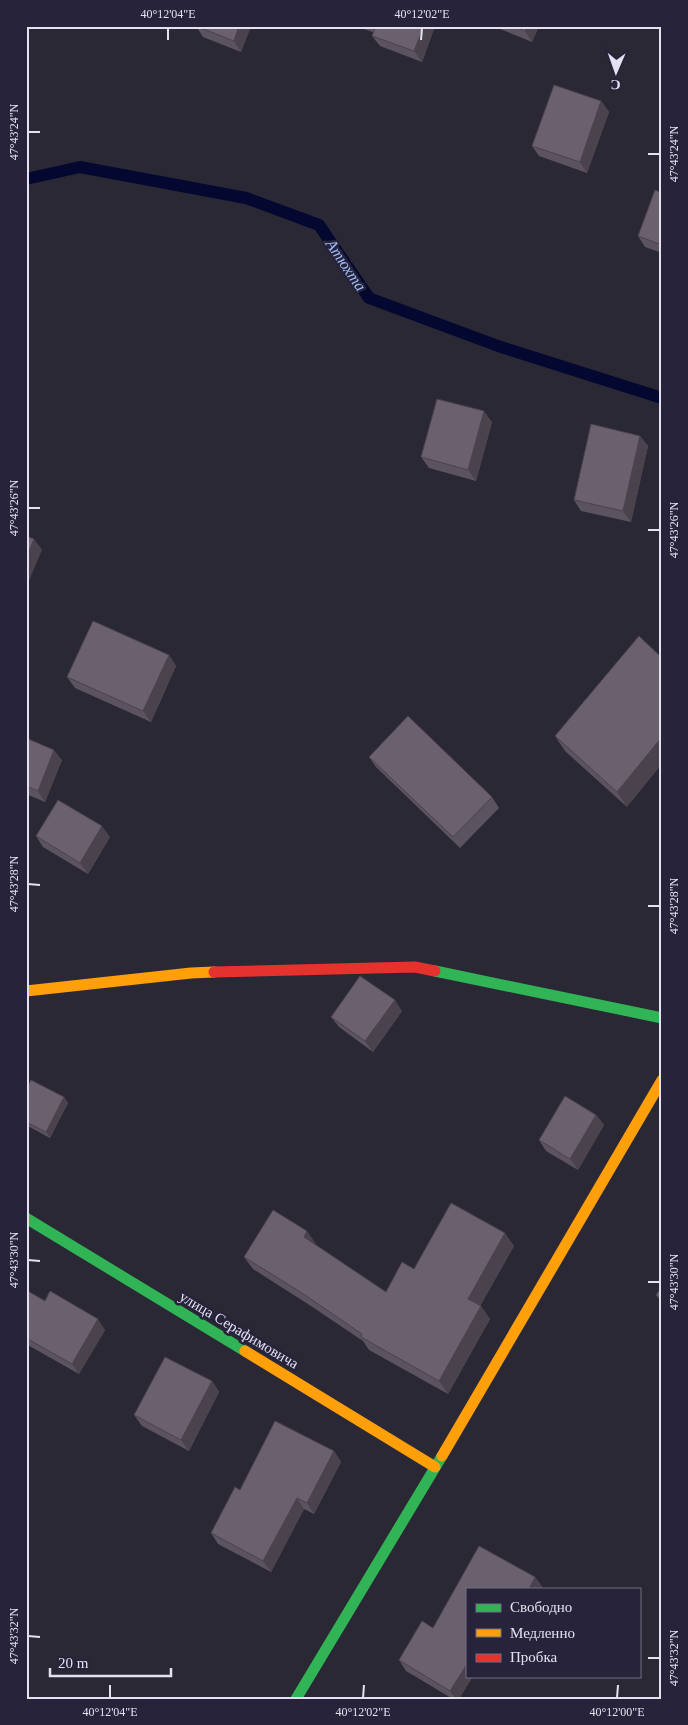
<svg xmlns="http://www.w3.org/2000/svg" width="688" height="1725" font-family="'Times New Roman',serif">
  <rect width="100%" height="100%" fill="#2a2835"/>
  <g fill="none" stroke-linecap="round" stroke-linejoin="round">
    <path stroke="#040830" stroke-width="12" d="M 26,179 L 80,167 L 246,198 L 319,225 L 369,298 L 498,346 L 662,398"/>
    <path stroke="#30b455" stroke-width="11" d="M 435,971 L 662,1018
      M 26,1218 L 245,1351
      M 296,1699 L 442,1456"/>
    <path stroke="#ff9f0a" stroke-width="11" d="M 26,991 L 191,973 L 214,972
      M 245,1351 L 435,1467
      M 442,1456 L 662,1080"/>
    <path stroke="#e5322d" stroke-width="11" d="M 214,972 L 415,967 L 435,971"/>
  </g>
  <path fill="#5b535f" d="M 196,26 L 251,26 L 241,52 L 203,37 Z
    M 354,26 L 435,26 L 422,62 L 380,46 L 372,36 L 373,32 Z
    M 493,26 L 539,26 L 532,42 Z
    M 601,101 L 609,112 L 587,173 L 539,156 L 532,146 Z
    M 662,193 L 662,253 L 645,247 L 638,236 Z
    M 492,422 L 476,481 L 429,468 L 421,457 Z
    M 640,436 L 648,446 L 631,522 L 581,511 L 574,500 Z
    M 639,636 L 627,807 L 565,751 L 555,736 Z
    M 169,655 L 176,666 L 151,722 L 75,688 L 67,677 Z
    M 26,738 L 62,760 L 45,802 L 26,794 Z
    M 369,757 L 492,797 L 499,808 L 460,848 L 376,767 Z
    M 36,836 L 110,837 L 88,874 L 43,847 Z
    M 402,1011 L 373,1052 L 339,1027 L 331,1017 Z
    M 26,1089 L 64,1097 L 68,1103 L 50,1138 L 26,1125 Z
    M 596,1115 L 604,1125 L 578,1170 L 546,1151 L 539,1140 Z
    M 316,1244 L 315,1245 L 386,1292 L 414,1269 L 514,1246 L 480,1306 L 490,1319 L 448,1394 L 369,1350 L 363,1341 L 311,1306 L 253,1269 L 244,1257 Z
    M 662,1287 L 662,1303 L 656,1295 Z
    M 26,1290 L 45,1301 L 105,1330 L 79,1374 L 26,1344 Z
    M 212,1381 L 219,1392 L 189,1451 L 142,1426 L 134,1415 Z
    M 334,1451 L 341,1462 L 314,1514 L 304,1509 L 271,1572 L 218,1544 L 211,1533 L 240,1490 Z
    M 479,1546 L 535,1577 L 543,1588 L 467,1589 L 467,1676 L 473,1676 L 459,1699 L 453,1699 L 406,1671 L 399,1660 L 422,1621 L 433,1628 Z"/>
  <path fill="#4a434d" d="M 239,26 L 251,26 L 241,52 L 234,41 Z
    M 424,26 L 435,26 L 422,62 L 414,51 Z
    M 527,26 L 539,26 L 532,42 L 525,31 Z
    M 601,101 L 609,112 L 587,173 L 580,162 Z
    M 484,411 L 492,422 L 476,481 L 468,470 Z
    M 640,436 L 648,446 L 631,522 L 623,511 Z
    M 34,539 L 42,550 L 26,588 L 26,559 Z
    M 169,655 L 176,666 L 151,722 L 143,711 Z
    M 662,737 L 662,764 L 627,807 L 617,792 Z
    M 54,750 L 62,760 L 45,802 L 38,791 Z
    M 102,826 L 110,837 L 88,874 L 80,863 Z
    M 395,1000 L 402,1011 L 373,1052 L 365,1041 Z
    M 64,1097 L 68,1103 L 50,1138 L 46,1132 Z
    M 596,1115 L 604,1125 L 578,1170 L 570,1159 Z
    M 307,1231 L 316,1244 L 312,1249 L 304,1237 Z
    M 505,1233 L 514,1246 L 477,1312 L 468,1299 Z
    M 481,1306 L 490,1319 L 448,1394 L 439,1381 Z
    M 98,1319 L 105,1330 L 79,1374 L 72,1364 Z
    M 212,1381 L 219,1392 L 189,1451 L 181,1440 Z
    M 334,1451 L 341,1462 L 314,1514 L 307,1503 Z
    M 297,1498 L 304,1509 L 271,1572 L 263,1561 Z
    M 535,1577 L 543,1588 L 543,1589 L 529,1589 Z
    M 467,1664 L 467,1676 L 473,1676 L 459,1699 L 456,1699 L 450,1691 Z"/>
  <path fill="#6a606e" stroke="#4a434d" d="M 196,26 L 239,26 L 234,41 Z
    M 376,26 L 424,26 L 414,51 L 372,36 Z
    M 513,26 L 527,26 L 525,31 Z
    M 554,85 L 601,101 L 580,162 L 532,146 Z
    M 655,190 L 662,193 L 662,245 L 638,236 Z
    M 437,399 L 484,411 L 468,470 L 421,457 Z
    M 591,424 L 640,436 L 623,511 L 574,500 Z
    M 26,536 L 34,539 L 26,559 Z
    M 93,621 L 169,655 L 143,711 L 67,677 Z
    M 639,636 L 662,658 L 662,737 L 617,792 L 555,736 Z
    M 408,716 L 492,797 L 453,837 L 369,757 Z
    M 26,738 L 54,750 L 38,791 L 26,786 Z
    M 58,800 L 102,826 L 80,863 L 36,836 Z
    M 360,976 L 395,1000 L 365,1041 L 331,1017 Z
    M 31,1080 L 64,1097 L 46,1132 L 26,1122 L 26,1089 Z
    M 565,1096 L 596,1115 L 570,1159 L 539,1140 Z
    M 451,1203 L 505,1233 L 468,1299 L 481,1306 L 439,1381 L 361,1337 L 362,1334 L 302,1293 L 244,1257 L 273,1210 L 307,1231 L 304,1237 L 386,1292 L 402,1262 L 414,1269 Z
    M 662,1287 L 662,1299 L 656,1295 Z
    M 26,1290 L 45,1301 L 50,1291 L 98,1319 L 72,1364 L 26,1338 Z
    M 165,1357 L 212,1381 L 181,1440 L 134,1415 Z
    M 275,1421 L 334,1451 L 307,1503 L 297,1498 L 263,1561 L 211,1533 L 235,1487 L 240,1490 Z
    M 479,1546 L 535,1577 L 529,1589 L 467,1589 L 467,1664 L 450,1691 L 399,1660 L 422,1621 L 433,1628 Z"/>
  <path fill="none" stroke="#e4e1f1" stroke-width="2" d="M 168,40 L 168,28M 421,40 L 422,28M 28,132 L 40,132M 648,154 L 660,154M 28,508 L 40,508M 648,530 L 660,530M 28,884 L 40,885M 648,906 L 660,906M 28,1260 L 40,1261M 648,1282 L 660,1282M 28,1636 L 40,1637M 648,1658 L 660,1658M 110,1698 L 110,1685M 363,1698 L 364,1685M 617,1698 L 618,1685"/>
  <g text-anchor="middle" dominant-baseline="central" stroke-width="5" stroke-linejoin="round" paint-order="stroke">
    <g font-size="15" fill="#e4e1f1" stroke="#27233a">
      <text transform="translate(239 1330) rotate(31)">улица Серафимовича</text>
    </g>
    <g font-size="16" font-style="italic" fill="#a0c1fd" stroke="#27233a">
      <text transform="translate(346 265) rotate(56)">Атюхта</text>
    </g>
  </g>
  <rect width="688" height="1725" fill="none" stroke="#27233a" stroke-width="55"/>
  <rect x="466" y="1588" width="175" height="90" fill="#27233a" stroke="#736f83"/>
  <rect x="476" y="1604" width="25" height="8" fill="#30b455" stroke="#736f83"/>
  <text x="510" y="1612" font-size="15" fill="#e4e1f1">Свободно</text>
  <rect x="476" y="1629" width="25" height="8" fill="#ff9f0a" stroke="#736f83"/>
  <text x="510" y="1638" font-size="15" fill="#e4e1f1">Медленно</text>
  <rect x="476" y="1654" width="25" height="8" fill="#e5322d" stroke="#736f83"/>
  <text x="510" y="1662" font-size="15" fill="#e4e1f1">Пробка</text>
  <g transform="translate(616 72) rotate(182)" stroke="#27233a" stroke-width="4" paint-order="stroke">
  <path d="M0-4L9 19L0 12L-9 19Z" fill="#e4e1f1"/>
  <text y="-8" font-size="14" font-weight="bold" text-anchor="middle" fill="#e4e1f1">С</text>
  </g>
  <path d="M50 1668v8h121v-8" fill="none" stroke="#e4e1f1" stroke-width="2.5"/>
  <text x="58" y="1668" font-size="15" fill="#e4e1f1" stroke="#27233a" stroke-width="4" paint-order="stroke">20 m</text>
  <rect x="28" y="28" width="632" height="1670" fill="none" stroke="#e4e1f1" stroke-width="2"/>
  <g font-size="12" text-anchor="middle" fill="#e4e1f1">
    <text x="168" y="18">40°12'04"E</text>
    <text x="422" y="18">40°12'02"E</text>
    <text transform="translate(14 132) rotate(-90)" y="4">47°43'24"N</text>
    <text transform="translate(674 154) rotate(-90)" y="4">47°43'24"N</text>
    <text transform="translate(14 508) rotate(-90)" y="4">47°43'26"N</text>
    <text transform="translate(674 530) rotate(-90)" y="4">47°43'26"N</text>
    <text transform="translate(14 884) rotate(-90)" y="4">47°43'28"N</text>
    <text transform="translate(674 906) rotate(-90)" y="4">47°43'28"N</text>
    <text transform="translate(14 1260) rotate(-90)" y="4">47°43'30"N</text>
    <text transform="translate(674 1282) rotate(-90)" y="4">47°43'30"N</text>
    <text transform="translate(14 1636) rotate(-90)" y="4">47°43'32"N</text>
    <text transform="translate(674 1658) rotate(-90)" y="4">47°43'32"N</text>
    <text x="110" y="1716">40°12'04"E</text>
    <text x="363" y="1716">40°12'02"E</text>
    <text x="617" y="1716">40°12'00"E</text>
  </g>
</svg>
